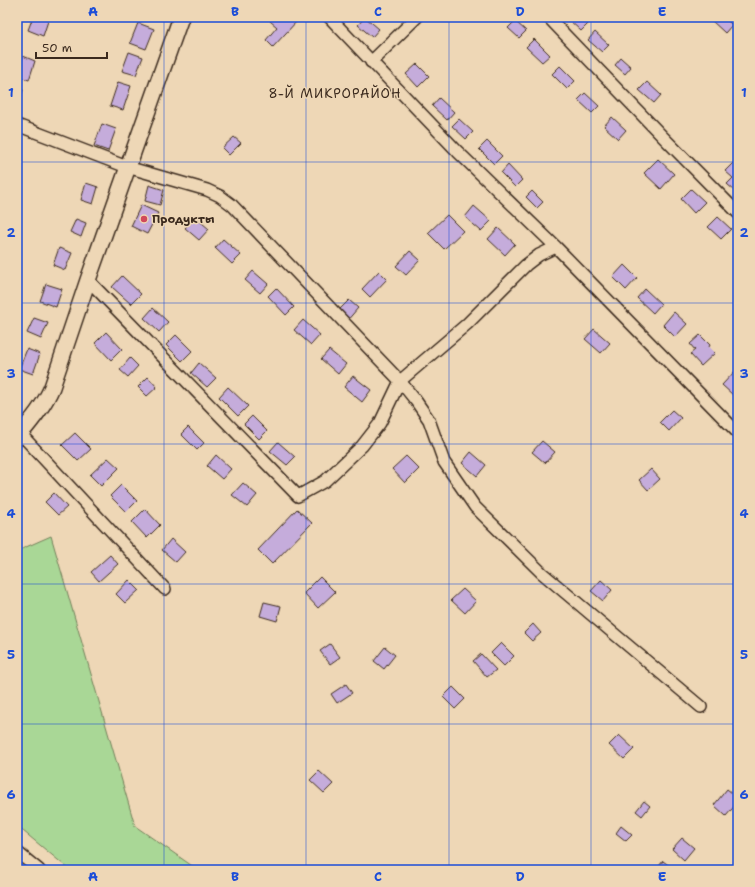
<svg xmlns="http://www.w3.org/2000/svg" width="755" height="887" font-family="'Shantell Sans',sans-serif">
  <rect width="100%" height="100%" fill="#eed7b6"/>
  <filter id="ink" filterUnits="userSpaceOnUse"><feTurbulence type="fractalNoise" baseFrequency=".025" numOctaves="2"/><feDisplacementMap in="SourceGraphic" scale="8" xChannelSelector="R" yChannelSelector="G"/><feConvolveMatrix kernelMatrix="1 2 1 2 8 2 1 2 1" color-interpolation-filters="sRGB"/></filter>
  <g filter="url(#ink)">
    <path fill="#a9d796" stroke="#72805a" d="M 51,536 L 135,826 L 198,870 L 70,870 L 17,826 L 17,551 Z"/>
    <path fill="#c5acdb" stroke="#3b2a1e" d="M 33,17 L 49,18 L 43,36 L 28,30 Z
      M 273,17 L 293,17 L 297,21 L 273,47 L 266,40 L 277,27 L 270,21 Z
      M 365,17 L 379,29 L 372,37 L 358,25 Z
      M 570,17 L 580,17 L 588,24 L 581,31 L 568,19 Z
      M 714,17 L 724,17 L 732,25 L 725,33 L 711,20 Z
      M 515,21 L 526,31 L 519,38 L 508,28 Z
      M 138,23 L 154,29 L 146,49 L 130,43 Z
      M 595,32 L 609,45 L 602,52 L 588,40 Z
      M 534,39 L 550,55 L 542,62 L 526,47 Z
      M 129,52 L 143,57 L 136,75 L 122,71 Z
      M 23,56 L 35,61 L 29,80 L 17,76 L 17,72 Z
      M 621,58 L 631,67 L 625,74 L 615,65 Z
      M 417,64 L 429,76 L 418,87 L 406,74 Z
      M 560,66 L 575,81 L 567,89 L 552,74 Z
      M 118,82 L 131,86 L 123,110 L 110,106 Z
      M 647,82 L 661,95 L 654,103 L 639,90 Z
      M 17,88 L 23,90 L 17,106 Z
      M 585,93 L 599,106 L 592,113 L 578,100 Z
      M 439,98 L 454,112 L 447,120 L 432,106 Z
      M 612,117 L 626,130 L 618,139 L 604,126 Z
      M 459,119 L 473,132 L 466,139 L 452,126 Z
      M 102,124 L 116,129 L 108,151 L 94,146 Z
      M 234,137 L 241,143 L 229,155 L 222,148 Z
      M 487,141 L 502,156 L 494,164 L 479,149 Z
      M 738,158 L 738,188 L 735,191 L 727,184 L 733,178 L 725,171 Z
      M 658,159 L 674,174 L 661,189 L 644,173 Z
      M 508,165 L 522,180 L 515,187 L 501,173 Z
      M 86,183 L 98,187 L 93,204 L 81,200 Z
      M 149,185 L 164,190 L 160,205 L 145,201 Z
      M 691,189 L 705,202 L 694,213 L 681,199 Z
      M 532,191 L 543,202 L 537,208 L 526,197 Z
      M 141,205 L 158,213 L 147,234 L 131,226 Z
      M 474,206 L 491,221 L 481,231 L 465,217 Z
      M 447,215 L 463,231 L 444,249 L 428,233 Z
      M 195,217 L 209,229 L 199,240 L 185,228 Z
      M 718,217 L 731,229 L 721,239 L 708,227 Z
      M 76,219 L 86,223 L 81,237 L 70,232 Z
      M 498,228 L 515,244 L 505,255 L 488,239 Z
      M 223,239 L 241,255 L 232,264 L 215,248 Z
      M 59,248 L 72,253 L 65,270 L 53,265 Z
      M 410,251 L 420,260 L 406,275 L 396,266 Z
      M 624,265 L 637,278 L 626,290 L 613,277 Z
      M 253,271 L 268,284 L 260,293 L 245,280 Z
      M 379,271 L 387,279 L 370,297 L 362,289 Z
      M 122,276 L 141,294 L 131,304 L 112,287 Z
      M 46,284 L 62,289 L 56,307 L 40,301 Z
      M 276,288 L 294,307 L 286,315 L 268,296 Z
      M 645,289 L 661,304 L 653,313 L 637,298 Z
      M 349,300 L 358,308 L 346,322 L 336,313 Z
      M 153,308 L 168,322 L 159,332 L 144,318 Z
      M 674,312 L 687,324 L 675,337 L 663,325 Z
      M 34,318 L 48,323 L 41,339 L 27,333 Z
      M 303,320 L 320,335 L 311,345 L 294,330 Z
      M 594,329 L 610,343 L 601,353 L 585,339 Z
      M 106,332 L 122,349 L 111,360 L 95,343 Z
      M 176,335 L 192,351 L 182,361 L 166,345 Z
      M 700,335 L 710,345 L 709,347 L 715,353 L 701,366 L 690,354 L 695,350 L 690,344 Z
      M 27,349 L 40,354 L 33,374 L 19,369 Z
      M 329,350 L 346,364 L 338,374 L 321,359 Z
      M 130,358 L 138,366 L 128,377 L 120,370 Z
      M 199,363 L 216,378 L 207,387 L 191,373 Z
      M 735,371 L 738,374 L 738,390 L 733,395 L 722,385 Z
      M 353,376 L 371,390 L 362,402 L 344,387 Z
      M 148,377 L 157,387 L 147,396 L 138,387 Z
      M 228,387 L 248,406 L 238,416 L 219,397 Z
      M 672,410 L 681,418 L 669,431 L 660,422 Z
      M 252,416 L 267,431 L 259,439 L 244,424 Z
      M 188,427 L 204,443 L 197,450 L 181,434 Z
      M 75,433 L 91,449 L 78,461 L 62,445 Z
      M 542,441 L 555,452 L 545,463 L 532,452 Z
      M 278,442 L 295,457 L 287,465 L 270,451 Z
      M 471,452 L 486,465 L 477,476 L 462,463 Z
      M 216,455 L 231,469 L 222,479 L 207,466 Z
      M 406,456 L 419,469 L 405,483 L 392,469 Z
      M 108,458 L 119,468 L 101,486 L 90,475 Z
      M 651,469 L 660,479 L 648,490 L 639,480 Z
      M 243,483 L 257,495 L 247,507 L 232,495 Z
      M 121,485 L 137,501 L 126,512 L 110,496 Z
      M 54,493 L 67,507 L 58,515 L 45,502 Z
      M 145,509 L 160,525 L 147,538 L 132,522 Z
      M 297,509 L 312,523 L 272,564 L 258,550 Z
      M 171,539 L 185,552 L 176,562 L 162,550 Z
      M 110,555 L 118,564 L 99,581 L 91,572 Z
      M 320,577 L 335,592 L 318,608 L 304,593 Z
      M 129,580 L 139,590 L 125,603 L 116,594 Z
      M 601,580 L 612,590 L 603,601 L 591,591 Z
      M 463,589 L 476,601 L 465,613 L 451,600 Z
      M 264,602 L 281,606 L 277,621 L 260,616 Z
      M 533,624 L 541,633 L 532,641 L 524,633 Z
      M 501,643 L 514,656 L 504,666 L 491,653 Z
      M 330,644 L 340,657 L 330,664 L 320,651 Z
      M 385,647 L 395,655 L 384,669 L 374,661 Z
      M 481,654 L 496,670 L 487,677 L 473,661 Z
      M 346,684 L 352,693 L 337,703 L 331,694 Z
      M 453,687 L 465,699 L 455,709 L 443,697 Z
      M 619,735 L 634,749 L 624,759 L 609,745 Z
      M 319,771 L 333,784 L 324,793 L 310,780 Z
      M 727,789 L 738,798 L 738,802 L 726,816 L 714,805 Z
      M 644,801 L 650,806 L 642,816 L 636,811 Z
      M 621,826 L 632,835 L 626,841 L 616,833 Z
      M 682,838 L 694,848 L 684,860 L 672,849 Z
      M 663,861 L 675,870 L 656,870 Z"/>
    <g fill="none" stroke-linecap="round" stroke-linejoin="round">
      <defs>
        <path id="street" d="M 329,17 L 458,152 L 556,247 L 738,433
          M 548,17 L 663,137 L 738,213
          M 371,62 L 417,17
          M 17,125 L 127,167 L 207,190 L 220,196 L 232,205 L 400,381 L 380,423 L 362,446 L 325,481 L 298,496 L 88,280
          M 556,247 L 539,255 L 526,265 L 467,324 L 400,381 L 416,401 L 429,420 L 444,462 L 475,507 L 542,573 L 701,707
          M 17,430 L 165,589
          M 17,852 L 39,870"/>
        <path id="secondary" d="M 17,438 C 31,421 44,406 52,387 L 88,280 L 181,17"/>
      </defs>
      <use href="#street" stroke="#3b2a1e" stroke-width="14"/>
      <use href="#secondary" stroke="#3b2a1e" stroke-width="18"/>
      <use href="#street" stroke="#eed7b6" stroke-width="11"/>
      <use href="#secondary" stroke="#eed7b6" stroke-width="15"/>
    </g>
  </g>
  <path fill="none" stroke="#1d4ed8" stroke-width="1" stroke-opacity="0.55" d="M 164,17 L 164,870M 306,17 L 306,870M 449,17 L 449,870M 591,17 L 591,870M 17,162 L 738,162M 17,303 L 738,303M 17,444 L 738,444M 17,584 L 738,584M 17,724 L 738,724"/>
  <circle fill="#d1495b" stroke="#eed7b6" stroke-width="1.5" cx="144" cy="219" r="4"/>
  <g text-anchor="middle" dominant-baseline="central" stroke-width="3" stroke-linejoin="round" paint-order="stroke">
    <g font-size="12" font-weight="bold" fill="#3b2a1e" stroke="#eed7b6" text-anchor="start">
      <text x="152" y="219">Продукты</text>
    </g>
    <g font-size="13" letter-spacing="1" fill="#3b2a1e" stroke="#eed7b6">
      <text x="335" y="93">8-Й МИКРОРАЙОН</text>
    </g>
  </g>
  <rect width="755" height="887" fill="none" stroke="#eed7b6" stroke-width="44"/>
  <path d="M36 52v6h71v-6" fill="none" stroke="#3b2a1e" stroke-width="2"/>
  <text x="42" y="52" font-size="12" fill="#3b2a1e" stroke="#eed7b6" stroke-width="3" paint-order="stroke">50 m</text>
  <rect x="22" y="22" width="711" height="843" fill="none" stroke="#1d4ed8" stroke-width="1.5"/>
  <g font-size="13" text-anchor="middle" font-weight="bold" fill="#1d4ed8">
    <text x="93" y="16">A</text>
    <text x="235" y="16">B</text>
    <text x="378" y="16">C</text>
    <text x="520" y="16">D</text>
    <text x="662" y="16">E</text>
    <text x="11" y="97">1</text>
    <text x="744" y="97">1</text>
    <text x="11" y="237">2</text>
    <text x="744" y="237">2</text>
    <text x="11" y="378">3</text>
    <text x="744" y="378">3</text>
    <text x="11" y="518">4</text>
    <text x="744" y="518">4</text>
    <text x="11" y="659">5</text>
    <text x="744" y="659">5</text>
    <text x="11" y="799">6</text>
    <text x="744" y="799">6</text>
    <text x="93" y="881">A</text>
    <text x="235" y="881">B</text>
    <text x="378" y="881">C</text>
    <text x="520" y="881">D</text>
    <text x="662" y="881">E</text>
  </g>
</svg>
